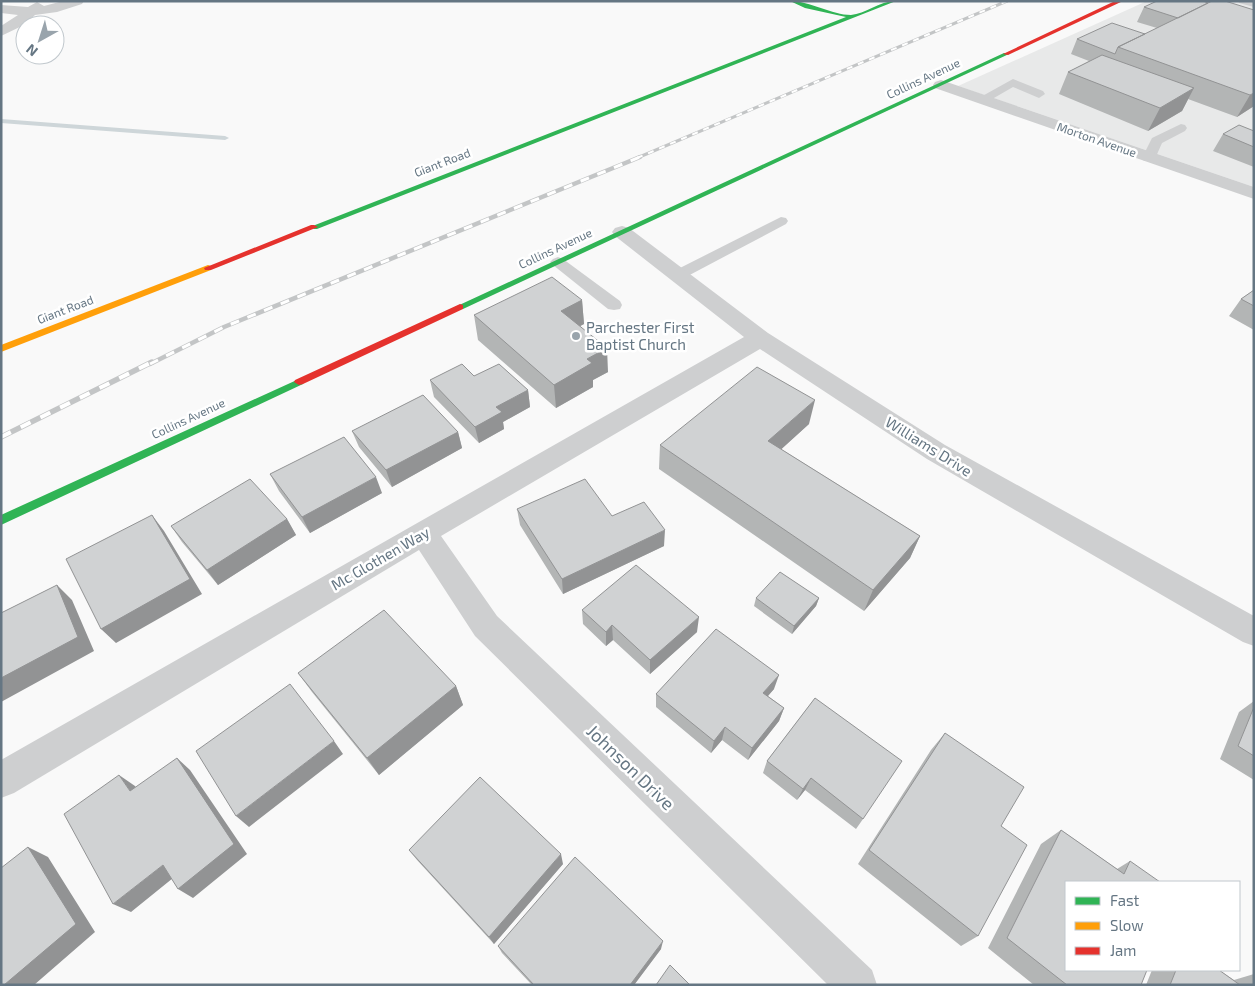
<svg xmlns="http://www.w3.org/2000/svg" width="1255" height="986" font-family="'Exo 2',sans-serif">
  <rect width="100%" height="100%" fill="#f9f9f9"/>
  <path fill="#e8e9e9" d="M 1147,1 L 1254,1 L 1254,187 L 958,86 Z"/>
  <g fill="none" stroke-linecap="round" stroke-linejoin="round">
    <path fill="#ced6d9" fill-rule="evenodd" d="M 1,119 L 225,136 L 229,138 L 225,140 L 1,123 Z"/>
    <path fill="#cecfd0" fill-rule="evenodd" d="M 1238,1 L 1254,1 L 1254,7 L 1239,3 Z
      M 1013,79 L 1043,91 L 1045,94 L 1039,98 L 1013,87 L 987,102 L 983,103 L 977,99 Z
      M 1181,124 L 1185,125 L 1187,128 L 1185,131 L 1162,143 L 1154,161 L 1144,161 L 1142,158 L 1152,138 Z
      M 781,217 L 786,218 L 788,221 L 786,224 L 684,278 L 672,278 L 670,275 L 672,272 Z
      M 558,257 L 563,259 L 620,301 L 622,305 L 620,309 L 614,310 L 608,309 L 553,265 L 550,262 L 553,259 Z"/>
    <path fill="#cecfd0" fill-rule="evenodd" d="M 63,1 L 84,1 L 82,4 L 57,12 L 35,15 L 24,25 L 1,36 L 1,26 L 18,15 L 1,13 L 1,5 L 28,7 L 37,2 L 44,6 Z
      M 941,80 L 1254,187 L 1254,199 L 935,88 L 933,85 L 935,82 Z
      M 622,226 L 629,228 L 768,333 L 945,445 L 1254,616 L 1254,646 L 1243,642 L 927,459 L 760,349 L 441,536 L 497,616 L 872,970 L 877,985 L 828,985 L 475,636 L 419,550 L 14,793 L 1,798 L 1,760 L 744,337 L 615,236 L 612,232 L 615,228 Z"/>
    <path fill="#30b455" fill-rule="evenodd" d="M 790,1 C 810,1 832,15 851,15 C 865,14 879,1 896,1 L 317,229 L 314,229 L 310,227 L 846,17 L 805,8 Z
      M 1004,53 L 1009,54 L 463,309 L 457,309 L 455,307 Z
      M 299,379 L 303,380 L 304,382 L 303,384 L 1,525 L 1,515 Z"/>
    <path fill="#ff9f0a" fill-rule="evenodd" d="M 208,265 L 211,266 L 211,270 L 1,352 L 1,345 Z"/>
    <path fill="#e5322d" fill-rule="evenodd" d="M 1115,1 L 1123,1 L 1008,55 L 1003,54 Z
      M 311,225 L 314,225 L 318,227 L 211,270 L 205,270 L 204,268 Z
      M 460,304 L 463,305 L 463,309 L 303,384 L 299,385 L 294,382 L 295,380 Z"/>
    <defs>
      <path id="rail-far2" d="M 637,158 L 1007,1"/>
      <path id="rail-far1" d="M 150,364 L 224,327 L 640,157"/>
      <path id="rail" d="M 1,437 L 152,362"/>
    </defs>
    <use href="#rail-far2" stroke="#c3c5c6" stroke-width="3"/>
    <use href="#rail-far1" stroke="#c3c5c6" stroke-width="4.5"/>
    <use href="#rail" stroke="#c3c5c6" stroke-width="5.5"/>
    <use href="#rail-far2" stroke="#fff" stroke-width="2" stroke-dasharray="6" stroke-linecap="butt"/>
    <use href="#rail-far1" stroke="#fff" stroke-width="3" stroke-dasharray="9" stroke-linecap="butt"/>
    <use href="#rail" stroke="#fff" stroke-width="4" stroke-dasharray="11" stroke-linecap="butt"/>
  </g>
  <path fill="#b3b5b5" d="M 1225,1 L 1254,106 L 1237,117 L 1188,99 L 1182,111 L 1148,131 L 1059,94 L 1068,72 L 1089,61 L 1071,54 L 1077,39 L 1145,34 L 1157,28 L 1137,22 L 1144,7 L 1208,3 Z
    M 1254,131 L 1254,167 L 1213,151 L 1223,134 Z
    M 1254,290 L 1254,330 L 1229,316 L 1241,299 Z
    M 582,300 L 584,324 L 580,326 L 608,372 L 593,380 L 593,387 L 556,408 L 478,340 L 474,315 Z
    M 474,376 L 528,390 L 530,407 L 503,422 L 504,429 L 479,443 L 434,397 L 430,380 Z
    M 809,424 L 781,449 L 920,536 L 910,558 L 864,611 L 659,469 L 660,445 Z
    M 352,431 L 458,432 L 462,448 L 392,487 L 359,447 Z
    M 270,474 L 382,493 L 310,533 L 279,491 Z
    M 517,509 L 612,516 L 664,546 L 563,594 L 520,525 Z
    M 287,519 L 296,535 L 218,585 L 182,542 L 171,526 Z
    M 756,598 L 819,598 L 816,606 L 792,634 L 754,606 Z
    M 582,610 L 697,632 L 650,674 L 613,640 L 606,646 L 583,624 Z
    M 298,673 L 456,686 L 463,705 L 379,775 L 312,692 Z
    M 774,689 L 768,696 L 784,708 L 779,721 L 748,760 L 722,740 L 711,753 L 656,707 L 656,694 Z
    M 815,698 L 863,819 L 856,829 L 805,790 L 797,800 L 763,773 L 767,761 Z
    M 1254,701 L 1254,780 L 1220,759 L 1239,712 Z
    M 945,733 L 1001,826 L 978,936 L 961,946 L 858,864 L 931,750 Z
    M 1061,830 L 1117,869 L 1130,861 L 1141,985 L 1034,985 L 988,948 L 1041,844 Z
    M 409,850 L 563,864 L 494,944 L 417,860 Z
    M 498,946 L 661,949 L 634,985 L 532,985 L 502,953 Z
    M 1152,970 L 1219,970 L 1234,980 L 1254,974 L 1254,985 L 1146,985 Z"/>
  <path fill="#929394" d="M 1194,88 L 1182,111 L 1148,131 L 1160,108 Z
    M 1254,93 L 1254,106 L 1237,117 L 1250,95 Z
    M 582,300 L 584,324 L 563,335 L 561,311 Z
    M 607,348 L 608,372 L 593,380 L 593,387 L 556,408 L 554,385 L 587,359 Z
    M 528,390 L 530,407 L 503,422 L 504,429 L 479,443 L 475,427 L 496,407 Z
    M 815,400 L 809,424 L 764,465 L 768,441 Z
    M 458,432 L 462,448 L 392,487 L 386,470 Z
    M 376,477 L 382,493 L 310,533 L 302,517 Z
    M 152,515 L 164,531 L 202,594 L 116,643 L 101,629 Z
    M 287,519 L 296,535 L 218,585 L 207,570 Z
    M 665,530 L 664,546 L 563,594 L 562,579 Z
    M 920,536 L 910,558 L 864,611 L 873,590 Z
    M 57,585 L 72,600 L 94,651 L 1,702 L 1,678 Z
    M 819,598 L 816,606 L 792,634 L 794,626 Z
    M 699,617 L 697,632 L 650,674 L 650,660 Z
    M 612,625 L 613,640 L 606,646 L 606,632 Z
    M 779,675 L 774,689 L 759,706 L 763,693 Z
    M 456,686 L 463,705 L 379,775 L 367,758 Z
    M 784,708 L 779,721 L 748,760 L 752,748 Z
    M 725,727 L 722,740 L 711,753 L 714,741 Z
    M 334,741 L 343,754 L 249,827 L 236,816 Z
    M 177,758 L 190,770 L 247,854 L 193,898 L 178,889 Z
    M 119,775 L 135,786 L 146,803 L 130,791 Z
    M 811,778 L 805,790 L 797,800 L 803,789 Z
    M 28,847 L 48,857 L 95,932 L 34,985 L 4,985 Z
    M 561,854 L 563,864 L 494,944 L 489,937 Z
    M 163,865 L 178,874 L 131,912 L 113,904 Z
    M 663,941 L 661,949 L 634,985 L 630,985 Z"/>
  <path fill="#d0d2d3" stroke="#929394" d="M 1157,1 L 1203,1 L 1208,3 L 1178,18 L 1144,7 Z
    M 1212,1 L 1225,1 L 1254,10 L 1254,93 L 1250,95 L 1118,47 Z
    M 1112,23 L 1145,34 L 1118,47 L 1115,54 L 1077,39 Z
    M 1102,55 L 1194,88 L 1160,108 L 1068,72 Z
    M 1239,125 L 1254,131 L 1254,147 L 1223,134 Z
    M 552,277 L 582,300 L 561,311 L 607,348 L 587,359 L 592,363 L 554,385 L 474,315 Z
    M 1254,290 L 1254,306 L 1241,299 Z
    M 462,364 L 474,376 L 499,364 L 528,390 L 496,407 L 502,412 L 475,427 L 430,380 Z
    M 757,367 L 815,400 L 768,441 L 920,536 L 873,590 L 660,445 Z
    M 423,395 L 458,432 L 386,470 L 352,431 Z
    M 344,437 L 376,477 L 302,517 L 270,474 Z
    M 250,479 L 287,519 L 207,570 L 171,526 Z
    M 585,479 L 612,516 L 644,502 L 665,530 L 562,579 L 517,509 Z
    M 152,515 L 190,579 L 101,629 L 66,559 Z
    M 636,565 L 699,617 L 650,660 L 612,625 L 606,632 L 582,610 Z
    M 780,572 L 819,598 L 794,626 L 756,598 Z
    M 57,585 L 78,637 L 1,678 L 1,613 Z
    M 384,610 L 456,686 L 367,758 L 298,673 Z
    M 716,629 L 779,675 L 763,693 L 784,708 L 752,748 L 725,727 L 714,741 L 656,694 Z
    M 290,684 L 334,741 L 236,816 L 196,751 Z
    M 815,698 L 902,761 L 863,819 L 811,778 L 803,789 L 767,761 Z
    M 1254,707 L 1254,756 L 1238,746 Z
    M 945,733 L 1024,787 L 1001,826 L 1027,845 L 978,936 L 869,850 Z
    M 177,758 L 234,844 L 178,889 L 163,865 L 113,904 L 64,814 L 119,775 L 130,791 Z
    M 480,777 L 561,854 L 489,937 L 409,850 Z
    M 1061,830 L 1124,874 L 1130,861 L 1160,882 L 1066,882 L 1066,970 L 1147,970 L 1141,985 L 1067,985 L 1007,938 Z
    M 28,847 L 76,924 L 4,985 L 1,985 L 1,868 Z
    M 575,857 L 663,941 L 630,985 L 534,985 L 498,946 Z
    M 670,965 L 690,985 L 656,985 Z
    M 1176,970 L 1219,970 L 1240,985 L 1170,985 Z"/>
  <circle fill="#99a4ac" stroke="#fff" stroke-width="2" cx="576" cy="336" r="5"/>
  <g text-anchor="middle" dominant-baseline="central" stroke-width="5" stroke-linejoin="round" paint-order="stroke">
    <g font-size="12" fill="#657683" stroke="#fff">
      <text transform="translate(923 78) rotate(-25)">Collins Avenue</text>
      <text transform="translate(1097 139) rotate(19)">Morton Avenue</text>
      <text transform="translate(442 162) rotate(-21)">Giant Road</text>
      <text transform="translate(555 248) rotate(-25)">Collins Avenue</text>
      <text transform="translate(65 309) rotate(-21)">Giant Road</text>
      <text transform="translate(188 418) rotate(-25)">Collins Avenue</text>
    </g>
    <g font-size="15" fill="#657683" stroke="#fff" text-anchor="start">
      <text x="586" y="327">Parchester First<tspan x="586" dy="17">Baptist Church</tspan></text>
    </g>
    <g font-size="15" fill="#657683" stroke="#fff">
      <text transform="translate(929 446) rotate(32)">Williams Drive</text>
      <text transform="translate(380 558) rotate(-30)">Mc Glothen Way</text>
    </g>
    <g font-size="18" fill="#657683" stroke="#fff">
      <text transform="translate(631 767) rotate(44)">Johnson Drive</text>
    </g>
  </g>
  <rect width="1255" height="986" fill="none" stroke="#657683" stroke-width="5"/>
  <rect x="1065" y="881" width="175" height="90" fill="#ffffff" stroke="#c1c8cd"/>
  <rect x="1075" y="897" width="25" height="8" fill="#30b455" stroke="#c1c8cd"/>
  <text x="1110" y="906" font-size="15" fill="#657683">Fast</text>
  <rect x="1075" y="922" width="25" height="8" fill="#ff9f0a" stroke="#c1c8cd"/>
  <text x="1110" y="931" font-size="15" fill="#657683">Slow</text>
  <rect x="1075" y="947" width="25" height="8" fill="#e5322d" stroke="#c1c8cd"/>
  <text x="1110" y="956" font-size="15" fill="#657683">Jam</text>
  <g transform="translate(40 40) rotate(219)"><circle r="24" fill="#ffffff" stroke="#c1c8cd"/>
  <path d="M0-4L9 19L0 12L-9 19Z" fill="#99a4ac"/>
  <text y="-8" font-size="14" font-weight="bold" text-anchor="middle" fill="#657683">N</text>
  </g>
</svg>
